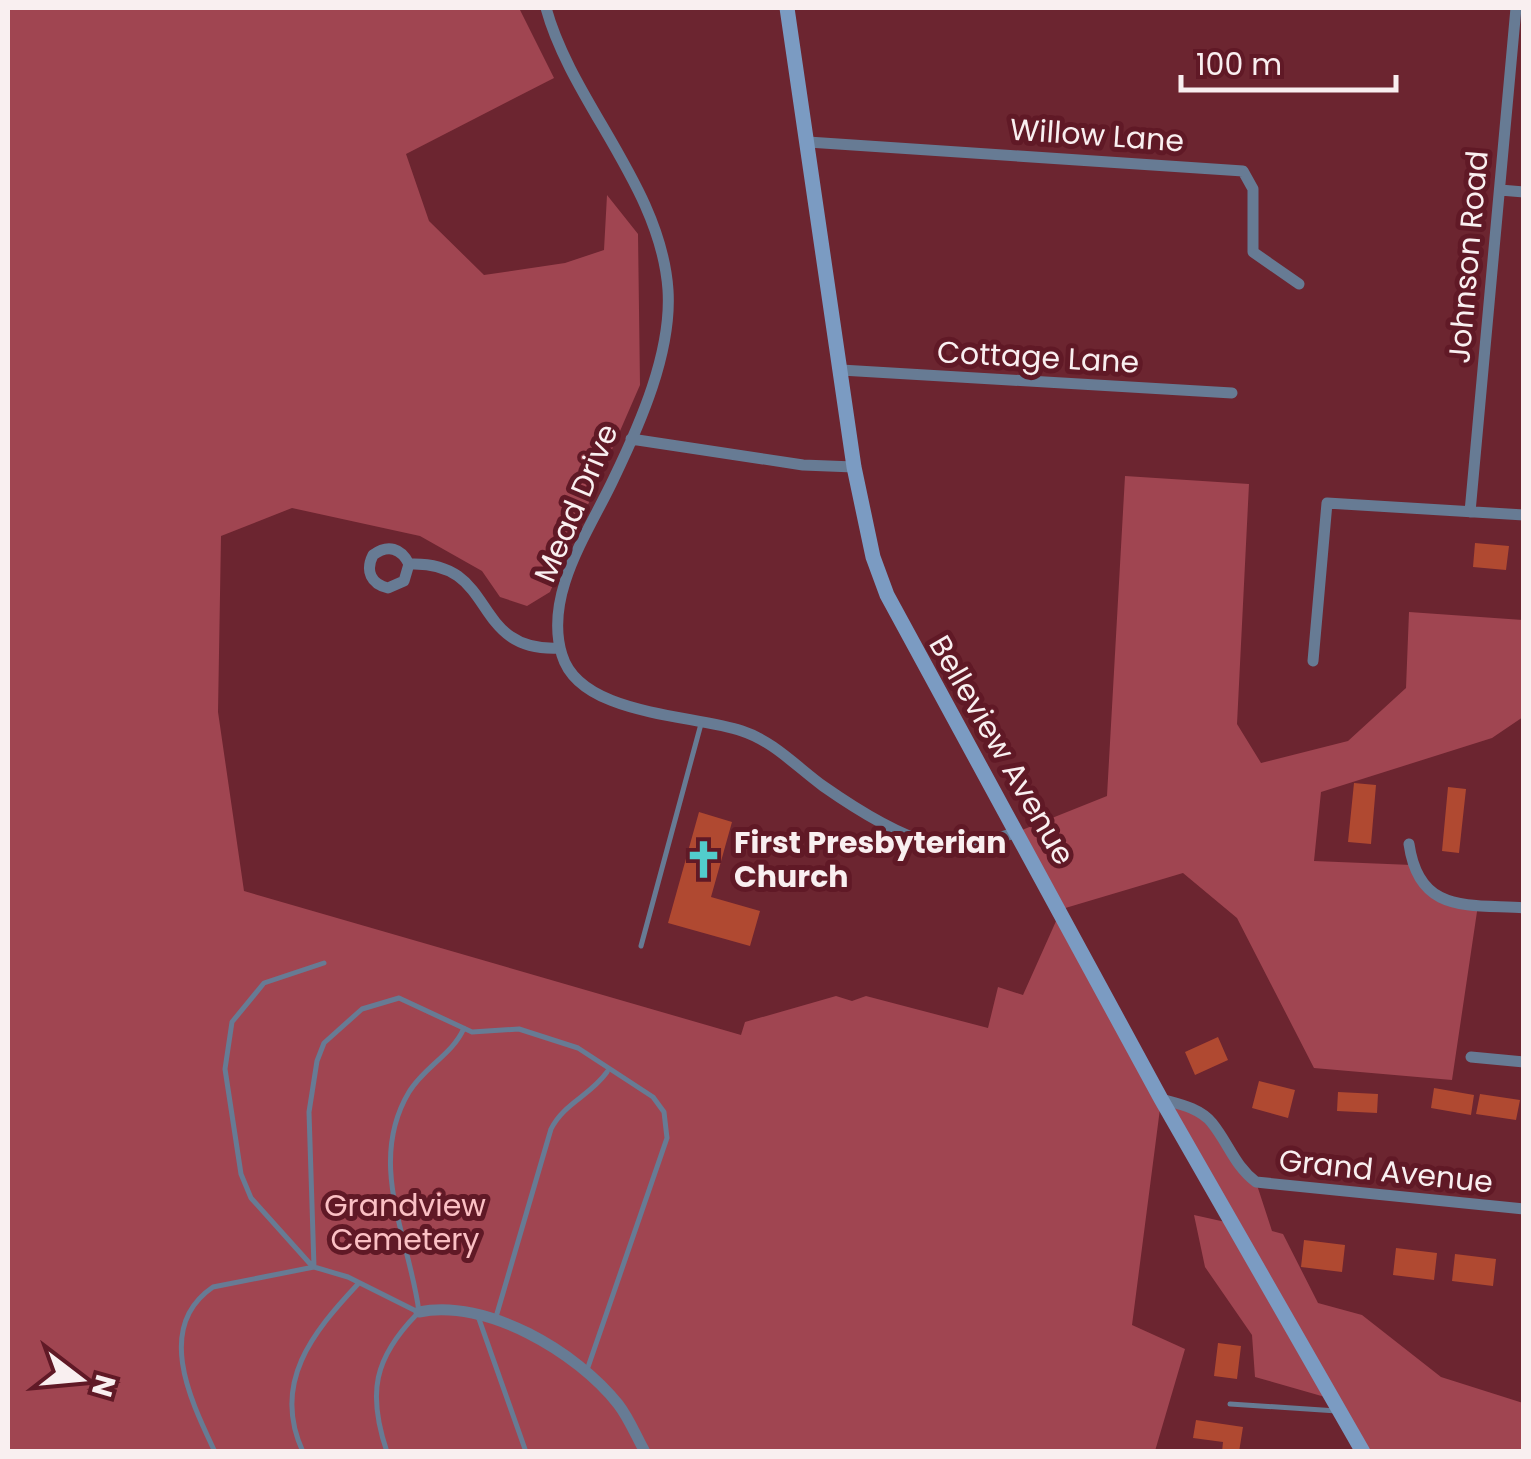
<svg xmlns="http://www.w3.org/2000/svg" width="1531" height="1459" font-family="Poppins,sans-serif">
  <rect width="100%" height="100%" fill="#6c2530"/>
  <path fill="#a04551" d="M 8,8 L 519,8 L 554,78 L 406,154 L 429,221 L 484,275 L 565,263 L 604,250 L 607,195 L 638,234 L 640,385 L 550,592 L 527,606 L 500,597 L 482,571 L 420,536 L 292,508 L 221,536 L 218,712 L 244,891 L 741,1035 L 745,1022 L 836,996 L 852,1001 L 866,996 L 988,1028 L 998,987 L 1023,995 L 1061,910 L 1017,832 L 1107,796 L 1125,476 L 1249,484 L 1237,724 L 1261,763 L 1348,741 L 1406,688 L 1409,612 L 1523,620 L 1523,717 L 1492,738 L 1321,792 L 1314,861 L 1412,865 L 1426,891 L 1478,905 L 1452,1080 L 1314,1068 L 1237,918 L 1183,873 L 1062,909 L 1161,1098 L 1193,1109 L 1256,1182 L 1272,1231 L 1283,1234 L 1318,1303 L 1362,1315 L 1441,1377 L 1523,1403 L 1523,1451 L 1363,1451 L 1332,1399 L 1255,1377 L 1252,1335 L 1205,1267 L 1194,1215 L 1230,1223 L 1161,1101 L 1132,1325 L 1185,1349 L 1155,1451 L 8,1452 Z"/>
  <path fill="#b04931" d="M 1475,543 L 1509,546 L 1506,570 L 1473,567 Z
    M 1354,783 L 1376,785 L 1371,844 L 1348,842 Z
    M 1448,787 L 1466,789 L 1459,853 L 1442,851 Z
    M 699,812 L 732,822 L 711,897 L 760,911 L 750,946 L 668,923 Z
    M 1218,1037 L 1228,1060 L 1195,1075 L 1185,1052 Z
    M 1259,1081 L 1295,1090 L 1288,1118 L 1252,1108 Z
    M 1434,1088 L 1474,1095 L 1471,1115 L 1431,1108 Z
    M 1338,1092 L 1378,1094 L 1377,1113 L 1337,1111 Z
    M 1480,1094 L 1520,1100 L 1516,1120 L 1476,1114 Z
    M 1304,1240 L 1345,1245 L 1342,1272 L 1301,1267 Z
    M 1396,1248 L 1437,1253 L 1434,1280 L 1393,1275 Z
    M 1455,1254 L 1496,1259 L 1493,1286 L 1452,1281 Z
    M 1218,1343 L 1241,1346 L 1237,1379 L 1214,1376 Z
    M 1196,1420 L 1243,1427 L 1239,1452 L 1222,1452 L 1223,1442 L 1193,1438 Z"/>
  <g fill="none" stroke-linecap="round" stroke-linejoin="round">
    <path stroke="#677b94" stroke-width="5" d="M 641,946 L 701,724
      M 313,1267 L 251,1198 L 241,1174 L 225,1069 L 232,1022 L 264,983 L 324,963
      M 314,1267 L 309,1112 L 317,1061 L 324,1043 L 362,1009 L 399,998 L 472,1032 L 519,1029 L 578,1048 L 653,1097 L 664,1112 L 667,1138 L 587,1370
      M 419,1312 C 410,1239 366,1164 409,1092 C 424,1067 453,1054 464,1028
      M 496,1317 L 551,1129 C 564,1103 590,1096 607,1072
      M 479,1319 L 526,1452
      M 1230,1404 L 1337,1411
      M 215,1452 C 191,1401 154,1327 213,1287 L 314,1267 L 348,1277 L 416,1311
      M 303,1452 C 271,1383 313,1332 358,1284
      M 387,1452 C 367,1393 374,1358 417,1314"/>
    <path stroke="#677b94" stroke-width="11" d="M 546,8 C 572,103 661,187 668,290 C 672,352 640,424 614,478 C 590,530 543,594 562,655 C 580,716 692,714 742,731 C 773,741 797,767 823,786 C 853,807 893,833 929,843 C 961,851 987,842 1017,832
      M 808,142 L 1243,171 L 1253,189 L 1253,252 L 1299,284
      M 1500,190 L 1524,192
      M 841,370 L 1232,393
      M 631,439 L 803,465 L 854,467
      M 1470,512 L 1516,8
      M 409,564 L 404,581 L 388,588 C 371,584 365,571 373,555 C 388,544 401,548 409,564 C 500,560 468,653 560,648
      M 1313,661 L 1327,503 L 1524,515
      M 1409,844 C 1419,914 1467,904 1524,908
      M 1471,1057 L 1524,1062
      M 1161,1099 C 1179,1104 1200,1108 1212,1123 C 1229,1144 1234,1165 1256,1182 L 1524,1209
      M 419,1312 C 486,1298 577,1352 618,1404 C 629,1418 636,1436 645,1452"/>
    <path stroke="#7b9bc2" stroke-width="15" d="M 787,8 L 854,467 L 873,557 L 887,595 L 1161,1099 L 1363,1452"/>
  </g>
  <defs>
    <symbol id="church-bare" viewBox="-9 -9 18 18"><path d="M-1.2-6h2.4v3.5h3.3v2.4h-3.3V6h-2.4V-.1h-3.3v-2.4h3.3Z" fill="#52cdcc" stroke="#601926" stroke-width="2.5" paint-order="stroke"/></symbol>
  </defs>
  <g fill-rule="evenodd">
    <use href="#church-bare" x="676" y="832" width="55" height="55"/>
  </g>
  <g text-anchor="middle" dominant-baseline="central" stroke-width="10" stroke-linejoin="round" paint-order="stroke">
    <g font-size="30" fill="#f9eff0" stroke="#601926">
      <text transform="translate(1097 135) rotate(4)">Willow Lane</text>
      <text transform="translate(1468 257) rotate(-85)">Johnson Road</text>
      <text transform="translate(1038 357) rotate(3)">Cottage Lane</text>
      <text transform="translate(576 503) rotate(-67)">Mead Drive</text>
      <text transform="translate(1002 750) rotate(60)">Belleview Avenue</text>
      <text transform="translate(1386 1171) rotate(6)">Grand Avenue</text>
    </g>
    <g font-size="30" font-weight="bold" fill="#f9eff0" stroke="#601926" text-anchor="start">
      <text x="734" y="842">First Presbyterian<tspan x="734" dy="34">Church</tspan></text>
    </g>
    <g font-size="30" fill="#fbc0c4" stroke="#601926">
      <text x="405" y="1205">Grandview<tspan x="405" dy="34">Cemetery</tspan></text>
    </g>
  </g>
  <rect width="1531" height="1459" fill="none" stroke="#f9eff0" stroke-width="20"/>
  <g transform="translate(80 1379) rotate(106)" stroke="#601926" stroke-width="8" paint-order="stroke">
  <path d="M0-8L18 38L0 25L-18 38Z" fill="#f9eff0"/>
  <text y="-15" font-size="28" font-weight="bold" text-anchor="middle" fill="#f9eff0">N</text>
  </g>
  <path d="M1181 75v15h215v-15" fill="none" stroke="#f9eff0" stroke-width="5"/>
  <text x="1196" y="75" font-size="30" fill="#f9eff0" stroke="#601926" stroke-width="8" paint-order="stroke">100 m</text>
</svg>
